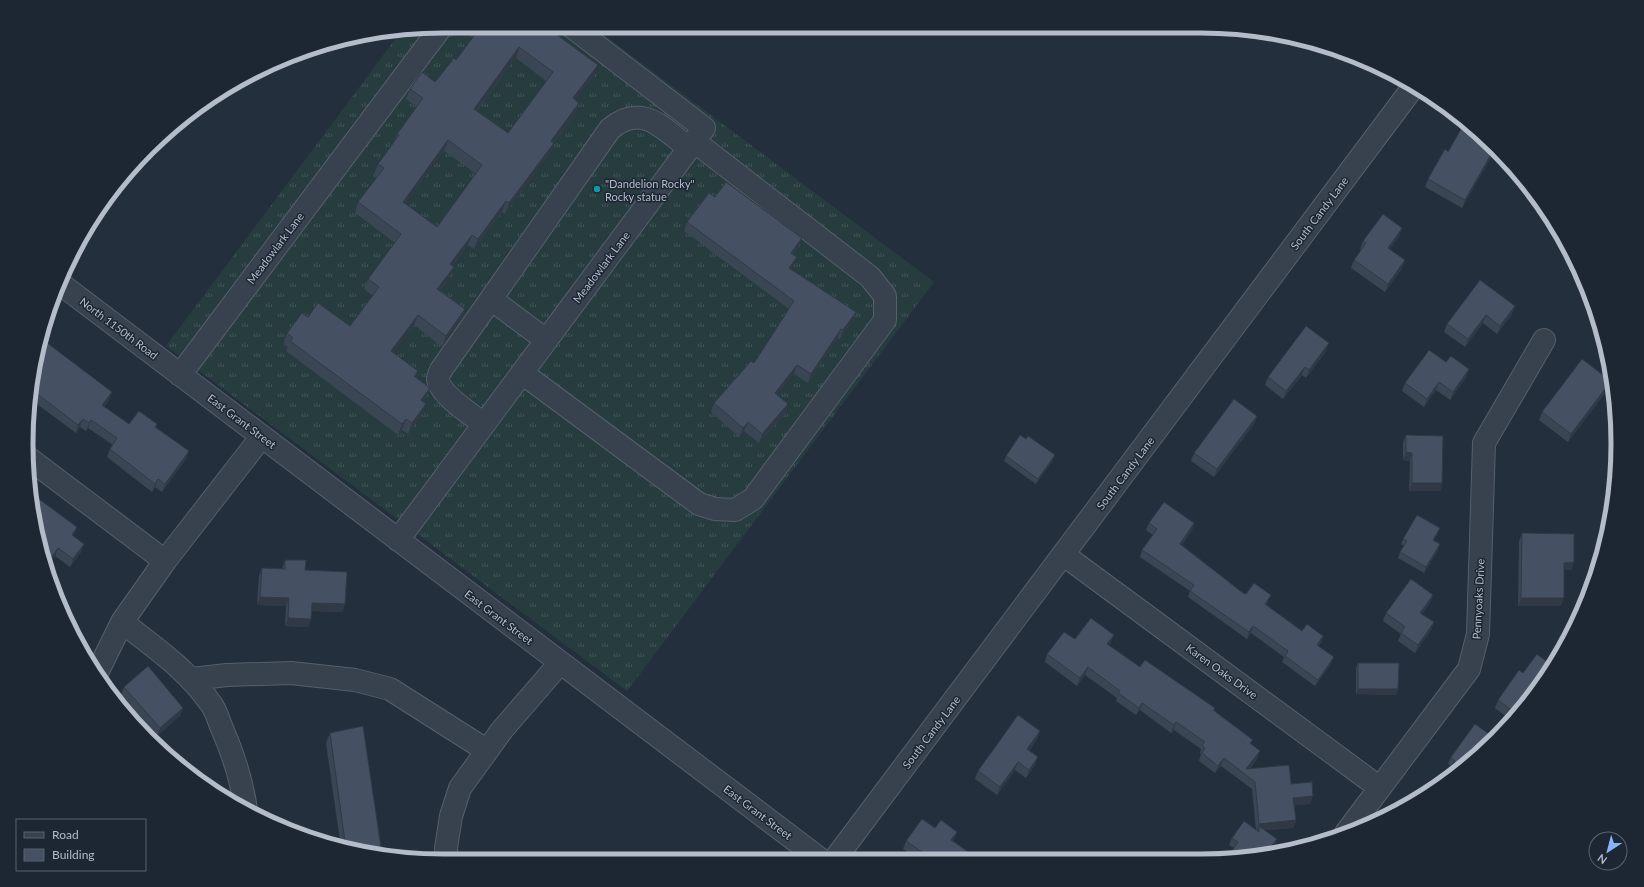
<svg xmlns="http://www.w3.org/2000/svg" width="1644" height="887" font-family="Lato,sans-serif">
  <defs>
    <pattern id="grass-tufts" width="24" height="20" patternUnits="userSpaceOnUse"><rect width="24" height="20" fill="#263c3f"/><path d="M3 7l-1-3M5 7V3M7 7l1-3M15 17l-1-3M17 17v-4M19 17l1-3" fill="none" stroke="#435659"/></pattern>
  </defs>
  <rect width="100%" height="100%" fill="#242f3e"/>
  <path fill="url(#grass-tufts)" d="M 443,26 L 592,26 L 934,282 L 627,691 L 166,346 L 402,30 Z"/>
  <g fill="none" stroke-linecap="round" stroke-linejoin="round">
    <defs>
      <path id="minor" d="M 58,282 L 820,859
        M 546,340 L 491,299 L 610,129 C 642,102 662,128 689,148
        M 522,373 L 699,504 L 715,509 L 735,510 L 753,499 L 885,320 L 885,296 L 870,277 L 694,141
        M 180,375 L 442,26
        M 484,424 C 472,415 439,394 438,379 C 438,376 440,372 441,370 L 491,299
        M 27,457 L 165,561 L 262,436
        M 398,540 L 704,128 L 571,26
        M 1064,555 L 1380,788
        M 122,622 C 154,647 188,670 211,704 C 216,710 218,719 221,726 C 233,753 242,781 246,810
        M 96,675 L 122,622 L 165,561
        M 192,679 L 227,675 L 291,673 L 355,680 L 390,689 L 486,750
        M 1346,833 L 1469,669 L 1478,634 L 1484,443 L 1544,340
        M 835,859 L 1414,86
        M 447,860 L 446,848 L 451,816 L 460,788 L 502,730 L 560,663"/>
    </defs>
    <use href="#minor" stroke="#565f6c" stroke-width="24"/>
    <use href="#minor" stroke="#38414e" stroke-width="22"/>
  </g>
  <path fill="#3b4654" fill-rule="evenodd" d="M 484,33 L 594,76 L 575,100 L 579,103 L 575,114 L 554,143 L 550,153 L 505,214 L 502,212 L 474,249 L 468,245 L 453,266 L 454,267 L 450,277 L 440,290 L 465,309 L 461,320 L 442,347 L 414,325 L 393,353 L 418,371 L 415,377 L 430,388 L 426,398 L 423,402 L 422,415 L 408,434 L 402,430 L 398,435 L 286,351 L 288,347 L 283,344 L 287,333 L 308,317 L 350,326 L 373,296 L 364,289 L 368,279 L 395,243 L 355,213 L 358,202 L 377,177 L 374,174 L 378,164 L 394,142 L 397,134 L 417,107 L 406,99 L 410,89 L 435,82 L 456,60 ZM 516,58 L 546,81 L 508,133 L 477,111 ZM 444,151 L 476,174 L 437,227 L 405,204 Z
    M 1463,120 L 1476,129 L 1494,152 L 1462,208 L 1425,187 L 1428,179 L 1448,152 L 1463,126 L 1461,125 Z
    M 715,197 L 799,247 L 793,254 L 794,266 L 791,269 L 856,312 L 852,321 L 840,339 L 838,338 L 808,383 L 794,374 L 777,395 L 788,404 L 785,414 L 759,443 L 744,431 L 739,437 L 711,412 L 714,403 L 754,363 L 789,309 L 684,231 L 687,222 Z
    M 1402,228 L 1399,236 L 1390,249 L 1402,268 L 1385,292 L 1351,268 L 1354,260 L 1361,250 L 1360,249 L 1363,241 Z
    M 1480,280 L 1512,314 L 1497,334 L 1483,323 L 1465,347 L 1444,332 L 1447,324 Z
    M 44,335 L 43,339 L 109,400 L 104,407 L 129,424 L 157,424 L 156,428 L 189,451 L 186,459 L 162,492 L 155,487 L 152,492 L 107,457 L 110,449 L 113,445 L 88,428 L 86,431 L 80,427 L 76,433 L 30,399 L 40,336 Z
    M 1326,351 L 1306,378 L 1302,375 L 1283,399 L 1265,385 L 1268,377 Z
    M 1446,362 L 1469,369 L 1466,377 L 1450,400 L 1436,390 L 1424,407 L 1402,391 L 1405,383 Z
    M 1608,389 L 1568,442 L 1539,420 L 1542,412 Z
    M 1257,416 L 1254,424 L 1214,477 L 1191,461 L 1194,453 Z
    M 1406,435 L 1442,483 L 1440,491 L 1409,491 L 1410,461 L 1403,460 L 1403,443 Z
    M 1006,456 L 1053,460 L 1036,484 L 1004,461 Z
    M 1149,523 L 1194,523 L 1192,530 L 1182,545 L 1243,593 L 1268,602 L 1266,605 L 1302,631 L 1323,636 L 1321,643 L 1318,646 L 1331,664 L 1315,686 L 1282,662 L 1284,657 L 1251,633 L 1247,639 L 1188,597 L 1190,591 L 1140,557 L 1142,550 L 1153,535 L 1146,530 Z
    M 1438,533 L 1433,541 L 1438,550 L 1424,573 L 1398,558 L 1400,552 L 1404,546 L 1401,544 L 1403,539 Z
    M 1522,533 L 1574,562 L 1571,570 L 1564,570 L 1561,606 L 1518,606 L 1519,541 Z
    M 74,535 L 74,536 L 81,552 L 70,567 L 55,556 L 46,568 L 40,551 Z
    M 285,560 L 305,570 L 343,612 L 312,611 L 311,619 L 308,627 L 285,626 L 286,606 L 257,605 L 259,576 L 262,568 L 282,569 Z
    M 1430,603 L 1422,614 L 1434,622 L 1431,630 L 1415,653 L 1398,641 L 1401,634 L 1383,621 L 1386,613 Z
    M 1075,639 L 1111,642 L 1109,645 L 1140,667 L 1215,708 L 1214,710 L 1251,744 L 1257,759 L 1250,769 L 1291,784 L 1310,804 L 1294,805 L 1296,820 L 1293,828 L 1265,830 L 1275,846 L 1234,848 L 1229,845 L 1232,838 L 1256,830 L 1252,789 L 1221,766 L 1215,773 L 1199,761 L 1201,754 L 1200,753 L 1201,749 L 1174,730 L 1171,733 L 1140,710 L 1136,715 L 1116,701 L 1117,698 L 1085,675 L 1077,686 L 1045,662 L 1047,654 Z
    M 1358,663 L 1398,689 L 1396,695 L 1356,694 L 1356,668 Z
    M 1552,666 L 1514,719 L 1512,721 L 1495,708 L 1498,700 L 1523,673 Z
    M 124,687 L 183,708 L 180,716 L 157,736 L 121,695 Z
    M 1040,731 L 1037,739 L 1029,751 L 1035,765 L 1026,778 L 1015,770 L 997,795 L 975,779 L 978,771 Z
    M 330,733 L 382,854 L 341,848 L 326,743 Z
    M 1493,737 L 1451,766 L 1448,764 L 1451,757 Z
    M 935,828 L 957,832 L 953,841 L 977,858 L 917,859 L 903,849 L 906,841 Z"/>
  <path fill="#303945" d="M 519,47 L 516,58 L 470,119 L 474,109 Z
    M 598,65 L 594,76 L 569,109 L 573,98 Z
    M 579,103 L 575,114 L 547,151 L 551,141 Z
    M 448,140 L 444,151 L 399,213 L 403,202 Z
    M 554,143 L 550,153 L 505,214 L 509,203 Z
    M 1494,149 L 1495,150 L 1494,152 L 1462,208 L 1465,200 Z
    M 506,201 L 502,212 L 474,249 L 478,239 Z
    M 1402,228 L 1399,236 L 1385,256 L 1388,248 Z
    M 472,235 L 468,245 L 447,274 L 450,264 Z
    M 802,238 L 799,247 L 788,262 L 791,253 Z
    M 797,257 L 794,266 L 786,277 L 789,268 Z
    M 1405,260 L 1402,268 L 1385,292 L 1388,284 Z
    M 454,267 L 450,277 L 434,299 L 437,289 Z
    M 1515,306 L 1512,314 L 1497,334 L 1500,326 Z
    M 465,309 L 461,320 L 442,347 L 446,336 Z
    M 856,312 L 852,321 L 840,339 L 843,330 Z
    M 418,315 L 414,325 L 387,361 L 391,351 Z
    M 1486,315 L 1483,323 L 1465,347 L 1468,339 Z
    M 841,329 L 838,338 L 808,383 L 811,374 Z
    M 1329,343 L 1326,351 L 1306,378 L 1309,370 Z
    M 797,365 L 794,374 L 772,402 L 775,393 Z
    M 1305,367 L 1302,375 L 1283,399 L 1286,391 Z
    M 1469,369 L 1466,377 L 1450,400 L 1453,392 Z
    M 1611,381 L 1608,389 L 1568,442 L 1571,434 Z
    M 1439,382 L 1436,390 L 1424,407 L 1427,399 Z
    M 430,388 L 426,398 L 417,411 L 421,400 Z
    M 112,392 L 109,400 L 99,413 L 102,405 Z
    M 426,404 L 422,415 L 408,434 L 412,423 Z
    M 788,404 L 785,414 L 759,443 L 762,434 Z
    M 1257,416 L 1254,424 L 1214,477 L 1217,469 Z
    M 83,419 L 80,427 L 76,433 L 78,425 Z
    M 406,419 L 402,430 L 398,435 L 402,424 Z
    M 91,420 L 88,428 L 86,431 L 89,423 Z
    M 748,422 L 744,431 L 739,437 L 743,428 Z
    M 189,451 L 186,459 L 162,492 L 165,484 Z
    M 1406,452 L 1412,453 L 1410,461 L 1403,460 Z
    M 1055,455 L 1053,460 L 1036,484 L 1038,479 Z
    M 158,479 L 155,487 L 152,492 L 155,484 Z
    M 1412,483 L 1442,483 L 1440,491 L 1409,491 Z
    M 1194,523 L 1192,530 L 1178,550 L 1180,544 Z
    M 77,527 L 74,535 L 69,543 L 72,535 Z
    M 1440,528 L 1438,533 L 1431,546 L 1433,540 Z
    M 84,544 L 81,552 L 70,567 L 73,559 Z
    M 1440,544 L 1438,550 L 1424,573 L 1426,567 Z
    M 58,548 L 55,556 L 46,569 L 49,561 Z
    M 1574,562 L 1571,570 L 1561,570 L 1564,563 Z
    M 1271,595 L 1268,602 L 1262,611 L 1265,604 Z
    M 1433,595 L 1430,603 L 1417,621 L 1420,613 Z
    M 260,597 L 289,598 L 286,606 L 257,605 Z
    M 1521,598 L 1564,598 L 1561,606 L 1518,606 Z
    M 312,603 L 345,604 L 343,612 L 309,611 Z
    M 288,618 L 311,619 L 308,627 L 285,626 Z
    M 1434,622 L 1431,630 L 1415,653 L 1418,645 Z
    M 1253,626 L 1251,633 L 1247,639 L 1249,632 Z
    M 1114,635 L 1111,642 L 1105,651 L 1107,644 Z
    M 1323,636 L 1321,643 L 1314,652 L 1317,645 Z
    M 1334,657 L 1331,664 L 1315,686 L 1318,680 Z
    M 1088,667 L 1085,675 L 1077,686 L 1080,678 Z
    M 1358,689 L 1398,689 L 1396,695 L 1356,694 Z
    M 1142,703 L 1140,710 L 1136,715 L 1139,708 Z
    M 183,708 L 180,716 L 157,736 L 160,728 Z
    M 1176,722 L 1174,730 L 1171,733 L 1174,725 Z
    M 1040,731 L 1037,739 L 1024,757 L 1027,749 Z
    M 1260,751 L 1257,759 L 1245,774 L 1246,769 Z
    M 1038,757 L 1035,765 L 1026,778 L 1029,770 Z
    M 1224,758 L 1221,766 L 1215,773 L 1218,766 Z
    M 1018,762 L 1015,770 L 997,795 L 1000,787 Z
    M 1313,796 L 1310,804 L 1291,806 L 1293,798 Z
    M 1296,820 L 1293,828 L 1259,831 L 1259,826 L 1257,831 L 1256,831 L 1259,824 Z
    M 957,832 L 954,840 L 948,848 L 951,840 Z
    M 1277,839 L 1275,846 L 1268,854 L 1265,855 Z"/>
  <path fill="#455162" stroke="#303945" fill-rule="evenodd" d="M 489,26 L 545,26 L 598,65 L 573,98 L 579,103 L 551,141 L 554,143 L 509,203 L 506,201 L 478,239 L 472,235 L 450,264 L 454,267 L 437,289 L 465,309 L 446,336 L 418,315 L 391,351 L 418,371 L 414,376 L 430,388 L 421,400 L 426,404 L 412,423 L 406,419 L 402,424 L 290,341 L 293,338 L 287,333 L 302,313 L 308,317 L 318,303 L 350,326 L 379,287 L 368,279 L 401,234 L 358,202 L 384,168 L 378,164 L 399,135 L 397,134 L 423,98 L 410,89 L 422,72 L 435,82 L 454,58 L 456,60 L 479,29 L 484,33 ZM 519,47 L 553,72 L 508,133 L 474,109 ZM 448,140 L 482,165 L 437,227 L 403,202 Z
    M 1465,122 L 1476,129 L 1494,149 L 1465,200 L 1428,179 L 1445,149 L 1448,152 Z
    M 726,182 L 802,238 L 791,253 L 797,257 L 789,268 L 856,312 L 843,330 L 841,329 L 811,374 L 797,365 L 775,393 L 788,404 L 762,434 L 748,422 L 743,428 L 714,403 L 751,361 L 754,363 L 794,301 L 687,222 L 709,193 L 715,197 Z
    M 1383,214 L 1402,228 L 1388,248 L 1405,260 L 1388,284 L 1354,260 L 1366,243 L 1363,241 Z
    M 1480,280 L 1515,306 L 1500,326 L 1486,315 L 1468,339 L 1447,324 Z
    M 1306,326 L 1329,343 L 1309,370 L 1305,367 L 1286,391 L 1268,377 Z
    M 41,333 L 44,335 L 42,339 L 112,392 L 102,405 L 129,424 L 139,411 L 157,424 L 155,427 L 189,451 L 165,484 L 158,479 L 155,484 L 110,449 L 117,438 L 91,420 L 89,423 L 83,419 L 78,425 L 32,390 L 36,384 L 33,381 Z
    M 1429,350 L 1446,362 L 1451,356 L 1469,369 L 1453,392 L 1439,382 L 1427,399 L 1405,383 Z
    M 1582,359 L 1611,381 L 1571,434 L 1542,412 Z
    M 1234,399 L 1257,416 L 1217,469 L 1194,453 Z
    M 1020,435 L 1026,439 L 1028,436 L 1055,455 L 1038,479 L 1006,456 Z
    M 1406,435 L 1443,436 L 1442,483 L 1412,483 L 1412,453 L 1406,452 Z
    M 35,496 L 77,527 L 72,535 L 84,544 L 73,559 L 58,548 L 49,561 L 41,555 L 40,551 L 32,501 Z
    M 1164,502 L 1194,523 L 1180,544 L 1243,593 L 1246,594 L 1254,583 L 1271,595 L 1265,604 L 1302,631 L 1307,624 L 1323,636 L 1317,645 L 1334,657 L 1318,680 L 1285,656 L 1288,651 L 1253,626 L 1249,632 L 1190,591 L 1194,585 L 1142,550 L 1157,529 L 1149,523 Z
    M 1417,515 L 1440,528 L 1433,540 L 1440,544 L 1426,567 L 1400,552 L 1407,541 L 1403,539 Z
    M 1522,533 L 1574,534 L 1574,562 L 1564,563 L 1564,598 L 1521,598 Z
    M 285,560 L 306,560 L 305,570 L 347,572 L 345,604 L 312,603 L 311,619 L 288,618 L 289,598 L 260,597 L 262,568 L 285,569 Z
    M 1411,579 L 1433,595 L 1420,613 L 1434,622 L 1418,645 L 1401,633 L 1405,627 L 1386,613 Z
    M 1091,618 L 1114,635 L 1107,644 L 1140,667 L 1145,660 L 1215,708 L 1213,710 L 1253,740 L 1250,743 L 1260,751 L 1246,769 L 1289,765 L 1291,784 L 1312,782 L 1313,796 L 1293,798 L 1296,820 L 1259,824 L 1255,782 L 1224,758 L 1218,766 L 1202,753 L 1205,748 L 1202,745 L 1205,742 L 1176,722 L 1174,725 L 1142,703 L 1139,708 L 1118,693 L 1120,691 L 1088,667 L 1080,678 L 1047,654 L 1064,632 L 1075,639 Z
    M 1537,654 L 1552,666 L 1517,714 L 1498,700 L 1519,670 L 1523,673 Z
    M 1358,663 L 1399,663 L 1398,689 L 1358,689 Z
    M 148,666 L 183,708 L 160,728 L 124,687 Z
    M 1018,715 L 1040,731 L 1027,749 L 1038,757 L 1029,770 L 1018,762 L 1000,787 L 978,771 Z
    M 1475,724 L 1493,737 L 1435,788 L 1455,761 L 1451,757 Z
    M 363,726 L 382,854 L 346,849 L 330,733 Z
    M 1432,786 L 1435,789 L 1432,791 L 1426,794 Z
    M 922,819 L 935,828 L 941,820 L 957,832 L 951,840 L 977,858 L 931,858 L 906,841 Z
    M 1244,821 L 1259,832 L 1259,826 L 1277,839 L 1265,855 L 1255,857 L 1227,858 L 1238,842 L 1232,838 Z"/>
  <circle fill="#0f9aa8" stroke="#1d2633" stroke-width="1.5" cx="597" cy="189" r="4"/>
  <g text-anchor="middle" dominant-baseline="central" stroke-width="3" stroke-linejoin="round" paint-order="stroke">
    <g font-size="11" fill="#b4bcc9" stroke="#1d2633" text-anchor="start">
      <text x="605" y="183">"Dandelion Rocky"<tspan x="605" dy="13">Rocky statue</tspan></text>
    </g>
    <g font-size="11" fill="#b4bcc9" stroke="#1d2633">
      <text transform="translate(1319 213) rotate(-53)">South Candy Lane</text>
      <text transform="translate(275 248) rotate(-53)">Meadowlark Lane</text>
      <text transform="translate(601 267) rotate(-53)">Meadowlark Lane</text>
      <text transform="translate(119 328) rotate(37)">North 1150th Road</text>
      <text transform="translate(242 421) rotate(37)">East Grant Street</text>
      <text transform="translate(1125 473) rotate(-53)">South Candy Lane</text>
      <text transform="translate(1478 599) rotate(-87)">Pennyoaks Drive</text>
      <text transform="translate(499 617) rotate(37)">East Grant Street</text>
      <text transform="translate(1222 671) rotate(36)">Karen Oaks Drive</text>
      <text transform="translate(931 732) rotate(-53)">South Candy Lane</text>
      <text transform="translate(758 812) rotate(37)">East Grant Street</text>
    </g>
  </g>
  <path d="M0 0H1644V887H0ZM443 33H1201A410 410 0 0 1 1611 443V444A410 410 0 0 1 1201 854H443A410 410 0 0 1 33 444V443A410 410 0 0 1 443 33Z" fill="#1d2633" fill-rule="evenodd"/>
  <path fill="none" stroke="#b4bcc9" stroke-width="5" d="M443 33H1201A410 410 0 0 1 1611 443V444A410 410 0 0 1 1201 854H443A410 410 0 0 1 33 444V443A410 410 0 0 1 443 33Z"/>
  <rect x="16" y="819" width="130" height="52" fill="#1d2633" stroke="#59626f"/>
  <rect x="24" y="832" width="20" height="6" fill="#38414e" stroke="#59626f"/>
  <text x="52" y="839" font-size="12" fill="#b4bcc9">Road</text>
  <rect x="24" y="849" width="20" height="12" fill="#455162" stroke="#59626f"/>
  <text x="52" y="859" font-size="12" fill="#b4bcc9">Building</text>
  <g transform="translate(1608 851) rotate(216)"><circle r="19" fill="#1d2633" stroke="#59626f"/>
  <path d="M0-3L7 15L0 10L-7 15Z" fill="#8ab4f8"/>
  <text y="-6" font-size="11" font-weight="bold" text-anchor="middle" fill="#b4bcc9">N</text>
  </g>
</svg>
